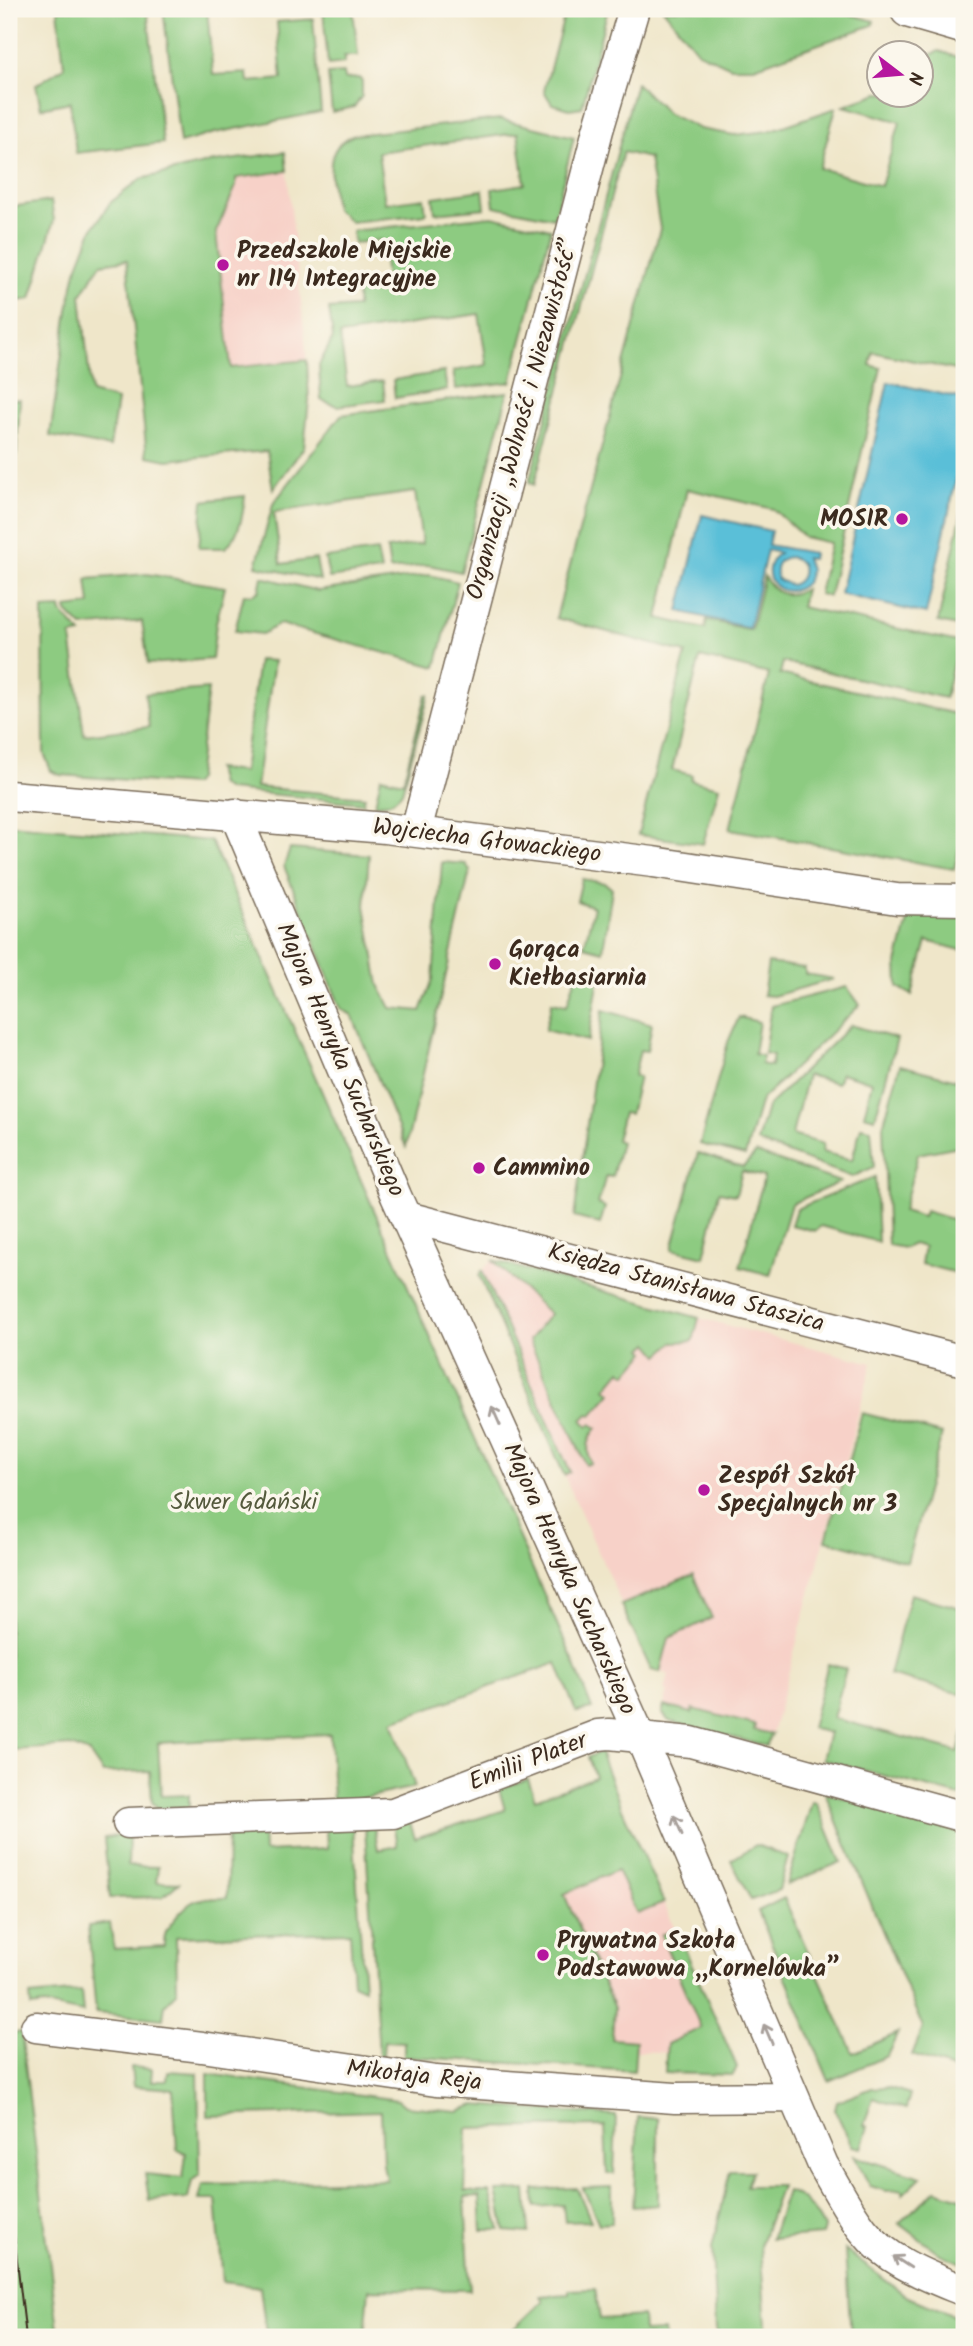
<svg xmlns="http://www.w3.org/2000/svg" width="973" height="2346" font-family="Kalam,sans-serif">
  <rect width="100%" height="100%" fill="#fbf7ec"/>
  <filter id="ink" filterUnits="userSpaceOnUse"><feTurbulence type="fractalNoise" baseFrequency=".0143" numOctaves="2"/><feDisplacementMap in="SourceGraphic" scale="14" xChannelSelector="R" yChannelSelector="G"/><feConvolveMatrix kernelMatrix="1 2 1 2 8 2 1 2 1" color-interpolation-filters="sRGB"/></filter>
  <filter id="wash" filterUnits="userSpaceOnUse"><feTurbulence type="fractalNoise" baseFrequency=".00686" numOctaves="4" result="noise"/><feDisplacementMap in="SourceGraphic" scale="28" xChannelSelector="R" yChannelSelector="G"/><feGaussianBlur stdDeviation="1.57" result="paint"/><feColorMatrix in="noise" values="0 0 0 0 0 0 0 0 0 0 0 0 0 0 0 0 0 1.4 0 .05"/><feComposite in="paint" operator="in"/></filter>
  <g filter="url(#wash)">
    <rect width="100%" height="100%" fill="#efe6c9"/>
    <path fill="#f7d1c8" d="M 287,171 L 305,338 L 309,400 L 303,449 L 167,460 L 142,192 Z
      M 492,1260 L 699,1318 L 872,1363 L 772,1734 L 754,1730 L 755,1725 L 693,1710 L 693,1714 L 664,1706 L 668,1691 L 664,1690 L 668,1674 L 651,1670 L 564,1475 L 479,1275 Z
      M 619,1802 L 723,2037 L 687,2054 L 406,2036 Z"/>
    <path fill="#8dcb81" stroke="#647a50" stroke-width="2" d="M 58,9 L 147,9 L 163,143 L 76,153 L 70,102 L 41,108 L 36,85 L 64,67 Z
      M 163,9 L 207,9 L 213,75 L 247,73 L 248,82 L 282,79 L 277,22 L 313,19 L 321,112 L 215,133 L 180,143 Z
      M 323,9 L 353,9 L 358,56 L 344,56 L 344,63 L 328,65 Z
      M 566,9 L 608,9 L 582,107 L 569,109 L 552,104 L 544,91 Z
      M 663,9 L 831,9 L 874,21 L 873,25 L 754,67 L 731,67 L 698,52 Z
      M 939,51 L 964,59 L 964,372 L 873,352 L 870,365 L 881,368 L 829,596 L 819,594 L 830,543 L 804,537 L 773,509 L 687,489 L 658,618 L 705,629 L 707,620 L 751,630 L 764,576 C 773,593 787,600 805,589 L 801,607 L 958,642 L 945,698 L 783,662 L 780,674 L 961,715 L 964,704 L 964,830 L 954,869 L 730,829 L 769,674 L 700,657 L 672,770 L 692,775 L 691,780 L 719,787 L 703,844 L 638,835 L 686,653 L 556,618 L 660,229 L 649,158 L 623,152 L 534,485 L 529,483 L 636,83 L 668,114 L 700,129 L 734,135 L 769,131 L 836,108 L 819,168 L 881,186 L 900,122 L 844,106 L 878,93 L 920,94 L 921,59 Z
      M 344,73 L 345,79 L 359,78 L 362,81 L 362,96 L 354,107 L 332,112 L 328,74 Z
      M 500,119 L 574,137 L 554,218 L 494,206 L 492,189 L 525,184 L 518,133 L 378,152 L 385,203 L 424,198 L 426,214 L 351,222 L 335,209 C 332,181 320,148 354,135 Z
      M 285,152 L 287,171 L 236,178 L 236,186 L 216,232 L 231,368 L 307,360 L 309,400 L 304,447 L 273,489 L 267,451 L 167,460 L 147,456 L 127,260 L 101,264 L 81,295 L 91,393 L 117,400 L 110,447 L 50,436 L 68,310 L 76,271 L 92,230 L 110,203 L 141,179 L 208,163 Z
      M 483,190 L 485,208 L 435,213 L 433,197 Z
      M 51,201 L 54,220 L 31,299 L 9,302 L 9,207 Z
      M 492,216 L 551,229 L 511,382 L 456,389 L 453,371 L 487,365 L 479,314 L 340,335 L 347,386 L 383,381 L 385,400 L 337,406 L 321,400 L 319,365 L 333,338 L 329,309 L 357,307 L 358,284 L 386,281 L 382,240 L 354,243 L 352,231 Z
      M 444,372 L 447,390 L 395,398 L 393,380 Z
      M 508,392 L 461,572 L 429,565 L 390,570 L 387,549 L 422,544 L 415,492 L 274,512 L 281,564 L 316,559 L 320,580 L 256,566 L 273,504 L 341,415 Z
      M 20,399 L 14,493 L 9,494 L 9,400 Z
      M 245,496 C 243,515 240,535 225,548 L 199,548 L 203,501 Z
      M 964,502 L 964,617 L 962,627 L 938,622 Z
      M 377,551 L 381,571 L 329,578 L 325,558 Z
      M 147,574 L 225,587 L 216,623 L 212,659 L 148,664 L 142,621 L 82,627 L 67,612 L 66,608 L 90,605 L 87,579 Z
      M 429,575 L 458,582 L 436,667 L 280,624 L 262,634 L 235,631 L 244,594 L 252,595 L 259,591 L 262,577 L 318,591 Z
      M 61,608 L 62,613 L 81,634 L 71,636 L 84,735 L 149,727 L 145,694 L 208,689 L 197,779 L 193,785 L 60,775 L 51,771 L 44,753 L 43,609 Z
      M 258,660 L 274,661 L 256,787 L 365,797 L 363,803 L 228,790 L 220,785 L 216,769 L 243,772 Z
      M 426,695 L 429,695 L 402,792 C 394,802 388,804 375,804 L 381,777 L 403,782 Z
      M 9,824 L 211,841 L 572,1658 L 592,1709 L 576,1712 L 557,1663 L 392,1721 L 415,1787 L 358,1799 L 333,1801 L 330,1734 L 158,1743 L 161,1796 L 189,1795 L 189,1807 L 158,1808 L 152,1802 L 150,1771 L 103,1773 L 89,1753 L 71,1746 L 15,1750 L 9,1741 Z
      M 290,849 L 369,855 L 365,906 L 379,985 L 391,1008 L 421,1011 L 433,979 L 442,862 L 466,864 L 470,871 L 406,1147 L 352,1015 L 341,1009 L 284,866 Z
      M 582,879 L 605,883 L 612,889 L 603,951 L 584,946 L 594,907 L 577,901 Z
      M 910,913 L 964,914 L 964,951 L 927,941 L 912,995 L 898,987 L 897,963 Z
      M 768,963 L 805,968 L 805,974 L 834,979 L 773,996 L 763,995 Z
      M 579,966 L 600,973 L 588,1041 L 545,1030 L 552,1002 L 567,1005 Z
      M 847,987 L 860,1005 L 761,1100 L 745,1156 L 700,1144 L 728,1042 L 739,1017 L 759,1022 L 754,1054 L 763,1056 L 761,1064 L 771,1066 L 773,1055 L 764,1053 L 771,1006 Z
      M 603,1010 L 652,1024 L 647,1051 L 640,1050 L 634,1076 L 639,1077 L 630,1114 L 623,1113 L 616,1140 L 621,1142 L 612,1177 L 606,1176 L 598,1204 L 605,1207 L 600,1224 L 574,1217 Z
      M 851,1025 L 897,1039 L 875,1118 L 864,1115 L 872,1082 L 841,1073 L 837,1083 L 807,1075 L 792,1135 L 823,1144 L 822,1152 L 852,1160 L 861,1127 L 871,1129 L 874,1167 L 852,1177 L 757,1142 L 767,1107 Z
      M 900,1065 L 964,1082 L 964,1145 L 918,1154 L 903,1211 L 923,1217 L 925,1211 L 964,1223 L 964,1275 L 921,1264 L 924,1247 L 913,1244 L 904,1248 L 888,1245 L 883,1126 Z
      M 698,1153 L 743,1167 L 756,1153 L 840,1182 L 791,1204 L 770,1275 L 740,1267 L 764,1177 L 742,1171 L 736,1195 L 719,1192 L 704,1257 L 672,1249 Z
      M 875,1177 L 878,1242 L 821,1226 L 815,1231 L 791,1225 L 796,1209 Z
      M 492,1260 L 699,1318 L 693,1341 L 674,1342 L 659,1355 L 649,1343 L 643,1349 L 646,1352 L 627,1374 L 621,1370 L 606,1388 L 611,1393 L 592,1415 L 588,1414 L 582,1420 L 588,1426 L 591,1424 L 597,1428 C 587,1439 586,1449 591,1463 L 586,1465 L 529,1340 L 550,1314 Z
      M 482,1271 L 570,1472 L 564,1475 L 479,1275 Z
      M 862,1413 L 942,1434 L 907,1562 L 826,1540 Z
      M 693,1575 L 712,1618 L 669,1638 L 660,1672 L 651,1670 L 621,1605 Z
      M 910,1594 L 964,1609 L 964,1682 L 961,1694 L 889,1675 Z
      M 828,1664 L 846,1669 L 833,1718 L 958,1752 L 964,1729 L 964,1779 L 960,1796 L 822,1759 L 829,1733 L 811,1728 Z
      M 664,1706 L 692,1713 L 693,1709 L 755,1725 L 754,1730 L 772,1734 L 766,1746 L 669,1721 L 662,1713 Z
      M 600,1752 L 619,1802 L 664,1903 L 637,1914 L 617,1870 L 564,1894 L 614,2008 L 612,2039 L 636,2041 L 634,2071 L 404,2056 L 404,2042 L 384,2041 L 383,2055 L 379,2055 L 365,1827 L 374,1825 L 378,1850 L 397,1846 L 393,1822 L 408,1817 L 415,1838 L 505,1810 L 499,1789 L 528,1779 L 535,1799 L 595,1777 L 588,1757 Z
      M 825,1793 L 964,1830 L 964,2073 L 912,2055 L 923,2028 Z
      M 812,1802 L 816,1802 L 841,1862 L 787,1885 Z
      M 353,1826 L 364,1989 L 353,1984 L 350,1932 L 176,1937 L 177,1991 L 165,2005 L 163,2019 L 96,2013 L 88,1926 L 110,1923 L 114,1949 L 164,1946 C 164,1934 166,1930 173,1921 C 193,1896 197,1899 227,1898 L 228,1831 L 263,1830 L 264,1852 L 327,1849 L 326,1827 Z
      M 129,1834 L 128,1866 L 158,1867 L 156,1882 L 179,1883 L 162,1897 L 110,1898 L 104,1838 Z
      M 756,1845 L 788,1857 L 779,1890 L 751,1900 L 731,1860 Z
      M 784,1898 L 853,2053 L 898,2033 L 887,2056 L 829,2081 L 758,1911 Z
      M 676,1929 L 737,2067 L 733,2075 L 665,2073 L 667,2044 L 701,2028 L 661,1935 Z
      M 81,1991 L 83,2013 L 44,2005 L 31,2007 L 30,1996 Z
      M 21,2032 L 59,2337 L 9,2337 L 9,2033 Z
      M 131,2067 L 152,2069 L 151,2081 L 167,2081 L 168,2071 L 198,2073 L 200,2174 L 192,2181 L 188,2198 L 149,2200 L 145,2174 L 183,2178 L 186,2153 L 177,2150 L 173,2089 L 133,2086 Z
      M 208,2074 L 398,2100 L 405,2106 L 458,2111 L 475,2105 L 616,2116 L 614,2174 L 607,2174 L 605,2126 L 467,2128 L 465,2192 L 490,2192 L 500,2230 L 482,2230 L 480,2196 L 465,2197 L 470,2290 L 369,2289 L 365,2337 L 287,2337 L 286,2332 L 266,2333 L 260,2287 L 223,2282 L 216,2200 L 199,2200 L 203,2184 L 386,2180 L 383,2164 L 381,2111 L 208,2116 Z
      M 887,2087 L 910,2094 L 906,2109 L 873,2098 L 864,2125 L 868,2127 L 861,2148 L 852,2146 L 835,2110 L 837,2102 L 872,2088 Z
      M 638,2117 L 658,2119 L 658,2205 L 633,2207 Z
      M 854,2156 L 921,2177 L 903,2194 L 901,2190 L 886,2191 L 870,2186 Z
      M 730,2171 L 752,2171 L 746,2186 L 781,2186 L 760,2246 L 767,2337 L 724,2337 L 718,2335 L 716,2329 L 712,2248 Z
      M 612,2187 L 612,2221 L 611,2223 L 599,2224 L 583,2188 Z
      M 577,2188 L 591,2221 L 565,2222 L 563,2205 L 535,2207 L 534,2190 Z
      M 526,2190 L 529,2233 L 505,2231 L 497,2191 Z
      M 936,2190 L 964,2199 L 964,2264 L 940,2254 L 899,2223 Z
      M 787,2191 C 805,2197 816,2212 824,2228 L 822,2235 L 771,2239 Z
      M 845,2250 L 908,2297 L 964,2320 L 964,2337 L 851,2337 Z
      M 595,2289 L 600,2319 L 642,2316 L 643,2332 L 664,2331 L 665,2337 L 505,2337 L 543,2301 L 540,2296 L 569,2294 L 569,2290 Z"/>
    <path fill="#5abfd8" stroke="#4a747b" stroke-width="2" fill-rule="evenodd" d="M 888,382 L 964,399 L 964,444 L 926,614 L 840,594 Z
      M 702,515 L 771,531 L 768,545 L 813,553 L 812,559 L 806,558 L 810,570 L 806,583 C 782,606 753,573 779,553 L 767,550 L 749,628 L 679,611 ZM 790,557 L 801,563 C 805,573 801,582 791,585 L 778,580 C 773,568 777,558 790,557 Z"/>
  </g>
  <g filter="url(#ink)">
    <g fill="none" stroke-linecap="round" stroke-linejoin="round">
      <defs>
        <path id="minor" d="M 9,796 L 385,828 L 653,862 L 897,899 L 964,900
          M 235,814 L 396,1196 L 640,1736 L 823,2165 C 836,2187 848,2211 863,2230 C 888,2262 928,2276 964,2291
          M 416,831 L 598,130 L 634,9
          M 407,1217 L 964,1361
          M 128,1823 L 393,1813 L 598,1735 L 609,1734 L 691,1742 L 964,1817
          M 36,2027 L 202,2047 L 436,2081 L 675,2098 L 794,2097"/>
        <path id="tertiary" d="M 909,9 L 964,25"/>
      </defs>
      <use href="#minor" stroke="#7a6c5a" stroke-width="33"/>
      <use href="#tertiary" stroke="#7a6c5a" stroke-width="40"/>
      <use href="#minor" stroke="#fff" stroke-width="30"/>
      <use href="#tertiary" stroke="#fff" stroke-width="37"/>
      <path stroke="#3b2a1e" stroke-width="2" d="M 9,2192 L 26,2337
        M 9,2334 L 9,2337"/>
    </g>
    <defs><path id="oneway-shaft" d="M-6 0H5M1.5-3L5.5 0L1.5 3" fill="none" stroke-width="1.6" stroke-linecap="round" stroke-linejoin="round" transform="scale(1.75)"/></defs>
    <g stroke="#a79f9a">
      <use href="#oneway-shaft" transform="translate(496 1416) rotate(-114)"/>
      <use href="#oneway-shaft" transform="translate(678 1825) rotate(-113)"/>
      <use href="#oneway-shaft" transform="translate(768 2034) rotate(-113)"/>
      <use href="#oneway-shaft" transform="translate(902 2262) rotate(-147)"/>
    </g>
  </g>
  <g fill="#b5179e" stroke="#fbf7ec" stroke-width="2.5">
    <circle cx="223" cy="265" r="7"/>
    <circle cx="902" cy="519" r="7"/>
    <circle cx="495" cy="964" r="7"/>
    <circle cx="479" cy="1168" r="7"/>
    <circle cx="704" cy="1490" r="7"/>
    <circle cx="543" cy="1955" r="7"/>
  </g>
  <g text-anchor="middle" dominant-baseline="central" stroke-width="7" stroke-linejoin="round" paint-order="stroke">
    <g font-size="24" font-weight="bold" fill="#3b2a1e" stroke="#fbf7ec" text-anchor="start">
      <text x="237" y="251">Przedszkole Miejskie<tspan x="237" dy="28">nr 114 Integracyjne</tspan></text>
      <text x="888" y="519" text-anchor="end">MOSIR</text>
      <text x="509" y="950">Gorąca<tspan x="509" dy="28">Kiełbasiarnia</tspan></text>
      <text x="493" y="1168">Cammino</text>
      <text x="718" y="1476">Zespół Szkół<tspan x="718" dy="28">Specjalnych nr 3</tspan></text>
      <text x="557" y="1941">Prywatna Szkoła<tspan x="557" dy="28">Podstawowa „Kornelówka”</tspan></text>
    </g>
    <g font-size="24" fill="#3b2a1e" stroke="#fbf7ec">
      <text transform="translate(523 419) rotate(-75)">Organizacji „Wolność i Niezawisłość”</text>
      <text transform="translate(487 841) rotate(7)">Wojciecha Głowackiego</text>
      <text transform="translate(340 1060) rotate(67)">Majora Henryka Sucharskiego</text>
      <text transform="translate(686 1288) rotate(15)">Księdza Stanisława Staszica</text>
      <text transform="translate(569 1579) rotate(66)">Majora Henryka Sucharskiego</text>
      <text transform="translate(528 1762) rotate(-21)">Emilii Plater</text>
      <text transform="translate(414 2076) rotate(6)">Mikołaja Reja</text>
    </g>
    <g font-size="24" fill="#545a3c" stroke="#fbf7ec">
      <text x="244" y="1502">Skwer Gdański</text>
    </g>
  </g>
  <rect width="973" height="2346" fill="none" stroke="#fbf7ec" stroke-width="35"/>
  <g transform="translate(900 74) rotate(106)"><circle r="33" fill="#fbf7ec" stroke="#aea59a" stroke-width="2"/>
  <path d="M0-5L12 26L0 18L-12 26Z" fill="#b5179e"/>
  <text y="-10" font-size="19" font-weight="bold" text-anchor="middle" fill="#3b2a1e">N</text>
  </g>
</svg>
